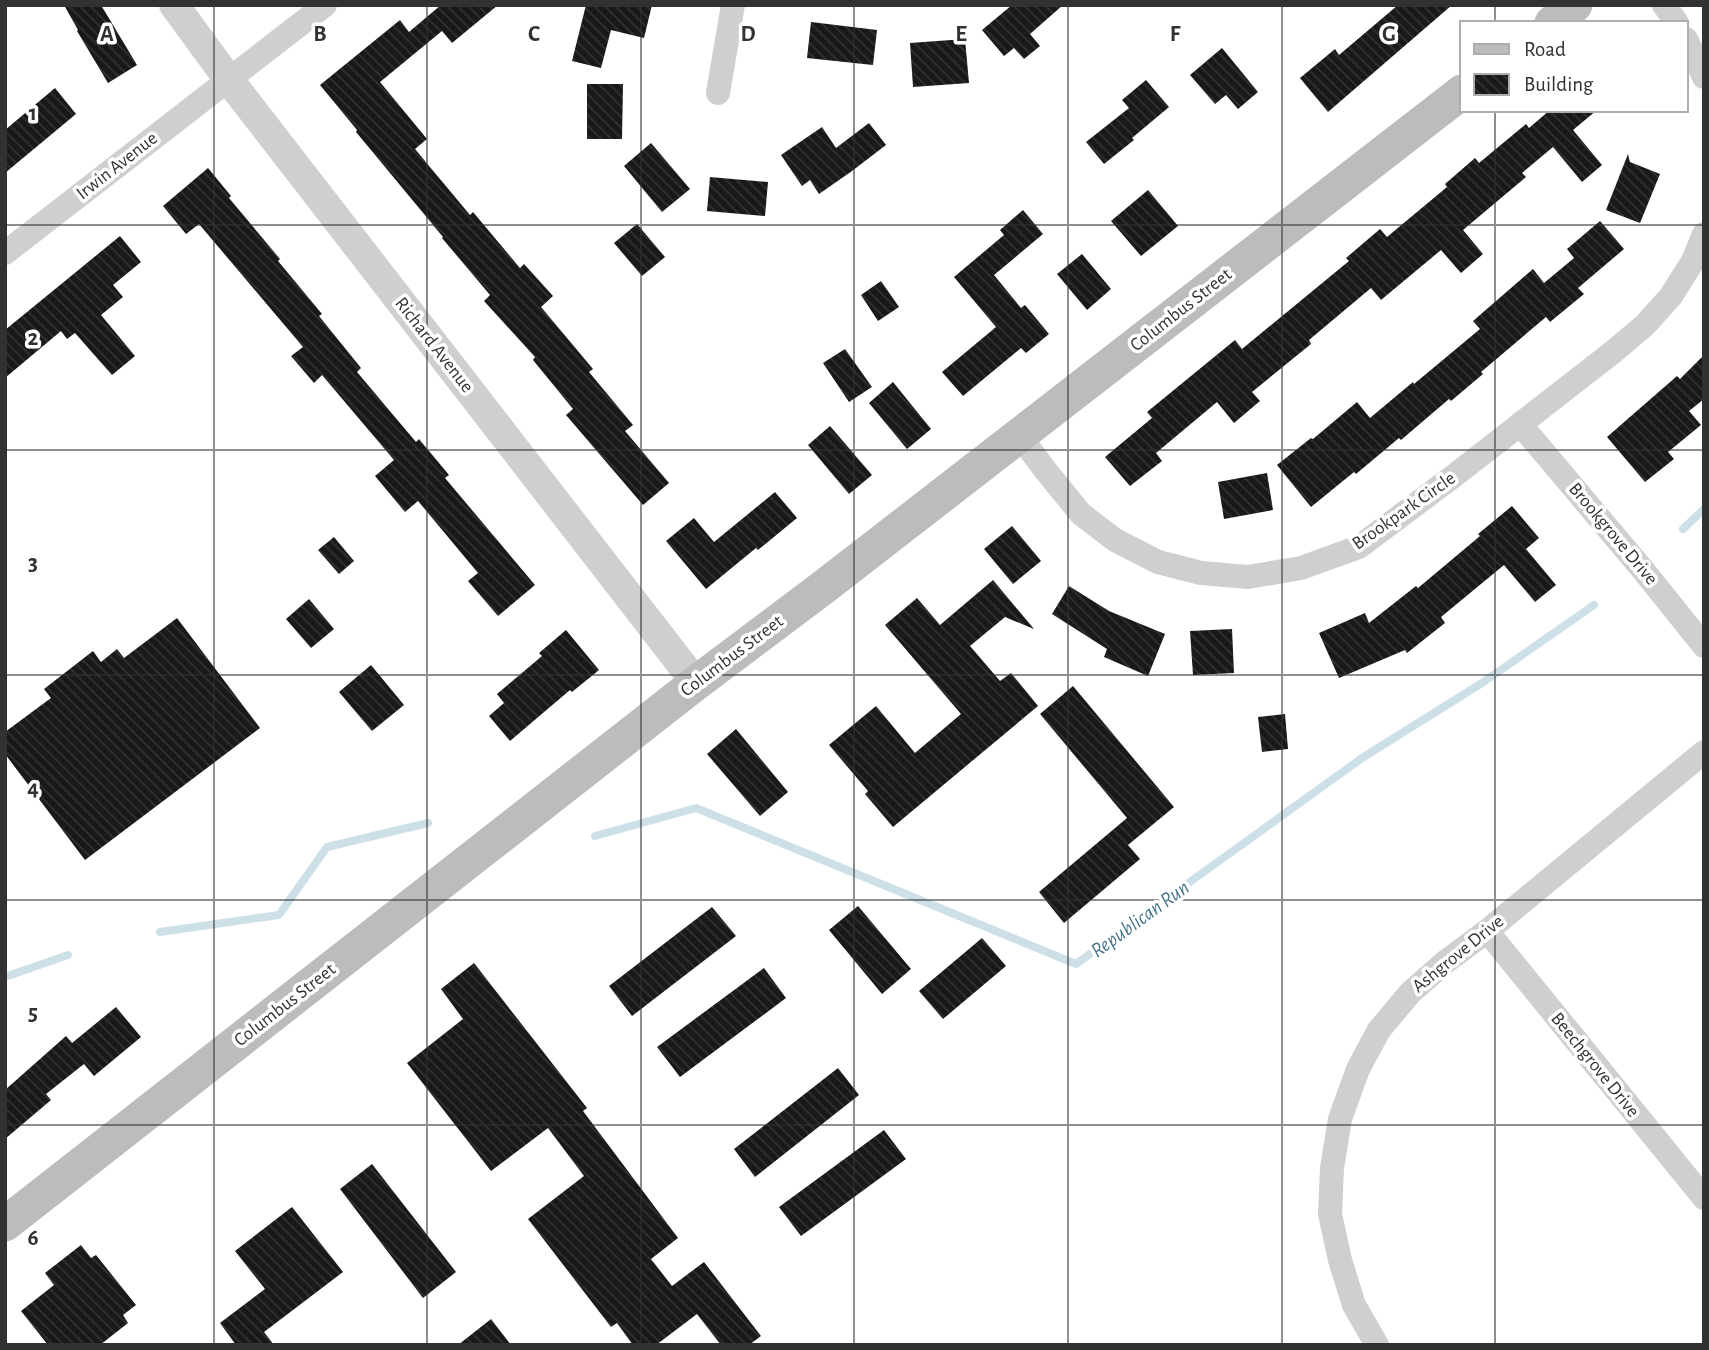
<svg xmlns="http://www.w3.org/2000/svg" width="1709" height="1350" font-family="'Alegreya Sans',sans-serif">
  <defs>
    <pattern id="building-back-hatch" width="6" height="6" patternUnits="userSpaceOnUse" patternTransform="scale(1.75)"><rect width="6" height="6" fill="#191919"/><path d="M-1 5l2 2M0 0l6 6M5-1l2 2" fill="none" stroke="#323232"/></pattern>
  </defs>
  <rect width="100%" height="100%" fill="#fff"/>
  <g fill="none" stroke-linecap="round" stroke-linejoin="round">
    <path stroke="#cde0e8" stroke-width="8" d="M 1683,529 L 1704,509
      M 595,836 L 696,808 L 1076,964 L 1362,758 L 1482,683 L 1594,605
      M 160,932 L 279,915 L 327,847 L 428,823
      M 5,977 L 68,955"/>
  </g>
  <path fill="url(#building-back-hatch)" d="M 64,5 L 101,5 L 137,65 L 108,83 L 77,31 L 78,30 Z
    M 441,5 L 498,5 L 452,43 L 442,31 L 380,82 L 427,139 L 415,149 L 470,215 L 473,212 L 520,268 L 524,264 L 553,296 L 541,307 L 593,369 L 589,372 L 633,425 L 625,431 L 669,483 L 643,505 L 566,415 L 573,409 L 533,360 L 535,357 L 484,301 L 490,295 L 442,238 L 443,237 L 356,132 L 357,130 L 320,85 L 400,20 L 409,32 Z
    M 586,5 L 652,5 L 644,38 L 611,30 L 601,68 L 572,61 Z
    M 1012,5 L 1063,5 L 1030,34 L 1040,46 L 1024,59 L 1014,48 L 1004,56 L 982,30 Z
    M 1398,5 L 1452,5 L 1328,112 L 1300,78 L 1335,49 L 1339,55 Z
    M 811,22 L 877,30 L 873,65 L 807,58 Z
    M 965,39 L 969,83 L 913,87 L 910,43 Z
    M 1222,48 L 1258,92 L 1238,109 L 1226,95 L 1215,104 L 1190,75 Z
    M 1146,80 L 1169,107 L 1132,138 L 1134,140 L 1104,164 L 1086,142 L 1129,108 L 1122,100 Z
    M 587,84 L 623,84 L 622,139 L 587,139 Z
    M 55,88 L 76,114 L 5,173 L 5,130 Z
    M 1550,110 L 1597,110 L 1573,130 L 1602,165 L 1582,182 L 1553,147 L 1522,173 L 1526,177 L 1463,230 L 1483,254 L 1461,273 L 1441,250 L 1381,300 L 1371,288 L 1309,340 L 1311,344 L 1252,392 L 1260,401 L 1234,423 L 1217,402 L 1156,453 L 1162,461 L 1130,486 L 1105,457 L 1152,418 L 1147,412 L 1235,340 L 1242,349 L 1349,261 L 1346,258 L 1380,229 L 1387,237 L 1447,187 L 1445,184 L 1475,158 L 1479,163 L 1526,124 L 1529,128 Z
    M 869,123 L 886,145 L 852,171 L 819,194 L 810,180 L 802,186 L 781,155 L 822,127 L 836,148 Z
    M 651,143 L 690,189 L 662,212 L 624,166 Z
    M 1628,154 L 1630,162 L 1660,174 L 1640,223 L 1606,210 Z
    M 208,168 L 231,196 L 229,198 L 280,259 L 278,261 L 322,314 L 319,316 L 361,368 L 357,372 L 416,442 L 419,439 L 449,475 L 445,478 L 535,585 L 498,616 L 468,581 L 478,573 L 418,501 L 405,512 L 375,476 L 394,460 L 322,375 L 314,383 L 291,356 L 303,347 L 199,224 L 186,234 L 163,206 Z
    M 710,177 L 768,182 L 765,216 L 707,211 Z
    M 1148,190 L 1178,226 L 1141,256 L 1111,221 Z
    M 1023,210 L 1043,234 L 994,275 L 1021,308 L 1025,305 L 1049,334 L 1026,353 L 1021,348 L 963,396 L 942,372 L 996,327 L 954,277 L 1004,235 L 1000,230 Z
    M 1600,221 L 1624,249 L 1578,288 L 1584,294 L 1550,322 L 1546,317 L 1481,372 L 1483,374 L 1451,401 L 1449,399 L 1401,440 L 1399,438 L 1356,474 L 1354,472 L 1311,507 L 1277,465 L 1311,438 L 1313,439 L 1357,402 L 1370,418 L 1413,382 L 1414,384 L 1480,329 L 1473,321 L 1533,269 L 1544,283 L 1574,258 L 1567,249 Z
    M 637,224 L 665,257 L 642,276 L 614,243 Z
    M 120,236 L 141,262 L 113,285 L 123,297 L 101,315 L 135,356 L 112,375 L 75,333 L 67,339 L 61,331 L 5,378 L 5,330 Z
    M 1082,254 L 1111,289 L 1087,310 L 1057,274 Z
    M 881,281 L 899,307 L 878,321 L 861,295 Z
    M 845,349 L 872,387 L 849,402 L 823,363 Z
    M 1704,355 L 1704,399 L 1689,411 L 1701,425 L 1668,452 L 1674,459 L 1645,482 L 1607,437 L 1677,376 L 1680,379 Z
    M 893,382 L 931,429 L 907,449 L 869,403 Z
    M 830,426 L 872,475 L 849,494 L 808,445 Z
    M 1267,473 L 1273,510 L 1224,519 L 1218,482 Z
    M 775,492 L 797,518 L 758,550 L 756,548 L 706,589 L 666,541 L 694,518 L 714,542 Z
    M 1512,506 L 1539,538 L 1526,549 L 1556,585 L 1535,602 L 1504,565 L 1441,617 L 1445,623 L 1407,653 L 1405,650 L 1339,678 L 1319,633 L 1365,613 L 1369,623 L 1416,586 L 1418,588 L 1480,536 L 1478,534 Z
    M 1012,526 L 1041,561 L 1013,584 L 984,549 Z
    M 334,537 L 354,561 L 339,574 L 318,550 Z
    M 993,580 L 1034,629 L 1005,617 L 970,646 L 1000,681 L 1011,673 L 1038,706 L 893,827 L 865,794 L 868,791 L 829,745 L 876,706 L 915,753 L 961,714 L 885,625 L 917,598 L 940,625 Z
    M 1069,586 L 1109,611 L 1165,634 L 1148,676 L 1104,657 L 1107,649 L 1052,614 Z
    M 309,599 L 334,629 L 311,648 L 286,619 Z
    M 177,618 L 260,728 L 85,860 L 5,754 L 5,732 L 51,698 L 44,689 L 93,651 L 101,662 L 117,649 L 124,658 Z
    M 1232,629 L 1234,673 L 1193,675 L 1190,631 Z
    M 566,630 L 599,670 L 572,692 L 570,690 L 510,741 L 489,716 L 504,703 L 497,694 L 542,656 L 539,653 Z
    M 371,665 L 404,705 L 372,731 L 339,692 Z
    M 1073,686 L 1174,807 L 1128,845 L 1140,859 L 1064,923 L 1039,892 L 1127,818 L 1040,714 Z
    M 1285,714 L 1288,749 L 1262,752 L 1258,717 Z
    M 736,729 L 788,792 L 760,816 L 707,754 Z
    M 858,906 L 911,969 L 882,994 L 829,930 Z
    M 712,907 L 736,936 L 632,1016 L 609,986 Z
    M 982,938 L 1006,966 L 943,1019 L 919,991 Z
    M 474,963 L 587,1108 L 583,1111 L 678,1238 L 651,1259 L 672,1286 L 704,1262 L 761,1336 L 749,1345 L 721,1345 L 697,1314 L 656,1345 L 633,1345 L 617,1323 L 611,1327 L 528,1219 L 584,1176 L 548,1128 L 491,1171 L 407,1063 L 463,1019 L 441,989 Z
    M 764,968 L 786,998 L 680,1077 L 657,1047 Z
    M 116,1007 L 141,1037 L 94,1076 L 84,1064 L 46,1094 L 51,1100 L 5,1139 L 5,1090 L 66,1036 L 72,1043 Z
    M 838,1068 L 859,1095 L 755,1177 L 734,1149 Z
    M 884,1130 L 906,1159 L 801,1236 L 779,1207 Z
    M 372,1164 L 456,1272 L 423,1298 L 340,1189 Z
    M 292,1207 L 343,1272 L 264,1332 L 274,1345 L 236,1345 L 220,1323 L 265,1289 L 235,1251 Z
    M 81,1245 L 91,1258 L 96,1255 L 136,1305 L 123,1315 L 128,1323 L 100,1345 L 48,1345 L 21,1311 L 54,1285 L 45,1273 Z
    M 491,1319 L 511,1345 L 458,1345 Z"/>
  <g fill="none" stroke-linecap="round" stroke-linejoin="round">
    <path stroke="#cfcfcf" stroke-width="24" d="M 1664,5 L 1677,23
      M 1686,39 L 1704,77
      M 718,93 L 733,5
      M 5,253 L 325,5
      M 1520,424 L 1643,570 L 1704,646
      M 1019,435 L 1046,471 L 1081,514 L 1115,540 L 1158,562 L 1201,573 L 1248,577 L 1301,568 L 1359,547 L 1455,475 L 1613,352 L 1645,325 L 1671,296 L 1693,261 L 1704,234
      M 1487,931 L 1704,1198
      M 1377,1345 L 1354,1305 L 1340,1260 L 1330,1214 L 1332,1168 L 1340,1119 L 1358,1069 L 1379,1030 L 1410,993 L 1444,963 L 1487,931 L 1704,752"/>
    <path stroke="#cfcfcf" stroke-width="30" d="M 174,5 L 229,80 L 696,683"/>
    <path stroke="#bcbcbc" stroke-width="35" d="M 1552,23 L 1575,5
      M 5,1224 L 696,683 L 825,586 L 1462,92"/>
  </g>
  <path fill="none" stroke="#323232" stroke-width="2" stroke-opacity="0.55" d="M 214,5 L 214,1345M 427,5 L 427,1345M 641,5 L 641,1345M 854,5 L 854,1345M 1068,5 L 1068,1345M 1282,5 L 1282,1345M 1495,5 L 1495,23M 1495,110 L 1495,1345M 5,225 L 1704,225M 5,450 L 1704,450M 5,675 L 1704,675M 5,900 L 1704,900M 5,1125 L 1704,1125"/>
  <g text-anchor="middle" dominant-baseline="central" stroke-width="7" stroke-linejoin="round" paint-order="stroke">
    <g font-size="19" fill="#323232" stroke="#fff">
      <text transform="translate(117 166) rotate(-38)">Irwin Avenue</text>
      <text transform="translate(1181 310) rotate(-38)">Columbus Street</text>
      <text transform="translate(434 345) rotate(52)">Richard Avenue</text>
      <text transform="translate(1404 511) rotate(-35)">Brookpark Circle</text>
      <text transform="translate(1613 534) rotate(50)">Brookgrove Drive</text>
      <text transform="translate(732 656) rotate(-37)">Columbus Street</text>
      <text transform="translate(1458 954) rotate(-39)">Ashgrove Drive</text>
      <text transform="translate(285 1005) rotate(-38)">Columbus Street</text>
      <text transform="translate(1595 1065) rotate(51)">Beechgrove Drive</text>
    </g>
    <g font-size="21" font-style="italic" fill="#47758c" stroke="#fff">
      <text transform="translate(1140 919) rotate(-36)">Republican Run</text>
    </g>
  </g>
  <g font-size="23" text-anchor="middle" font-weight="bold" fill="#323232" stroke="#fff" stroke-width="7" stroke-linejoin="round" paint-order="stroke">
    <text x="107" y="41">A</text>
    <text x="320" y="41">B</text>
    <text x="534" y="41">C</text>
    <text x="748" y="41">D</text>
    <text x="961" y="41">E</text>
    <text x="1175" y="41">F</text>
    <text x="1389" y="41">G</text>
    <text x="33" y="120">1</text>
    <text x="33" y="345">2</text>
    <text x="33" y="570">3</text>
    <text x="33" y="795">4</text>
    <text x="33" y="1020">5</text>
    <text x="33" y="1245">6</text>
  </g>
  <rect width="1709" height="1350" fill="none" stroke="#323232" stroke-width="14"/>
  <rect x="1460" y="21" width="228" height="91" fill="#ffffff" stroke="#adadad" stroke-width="2"/>
  <rect x="1474" y="44" width="35" height="10" fill="#bcbcbc" stroke="#adadad" stroke-width="2"/>
  <text x="1524" y="56" font-size="21" fill="#323232">Road</text>
  <rect x="1474" y="74" width="35" height="21" fill="url(#building-back-hatch)" stroke="#adadad" stroke-width="2"/>
  <text x="1524" y="91" font-size="21" fill="#323232">Building</text>
</svg>
